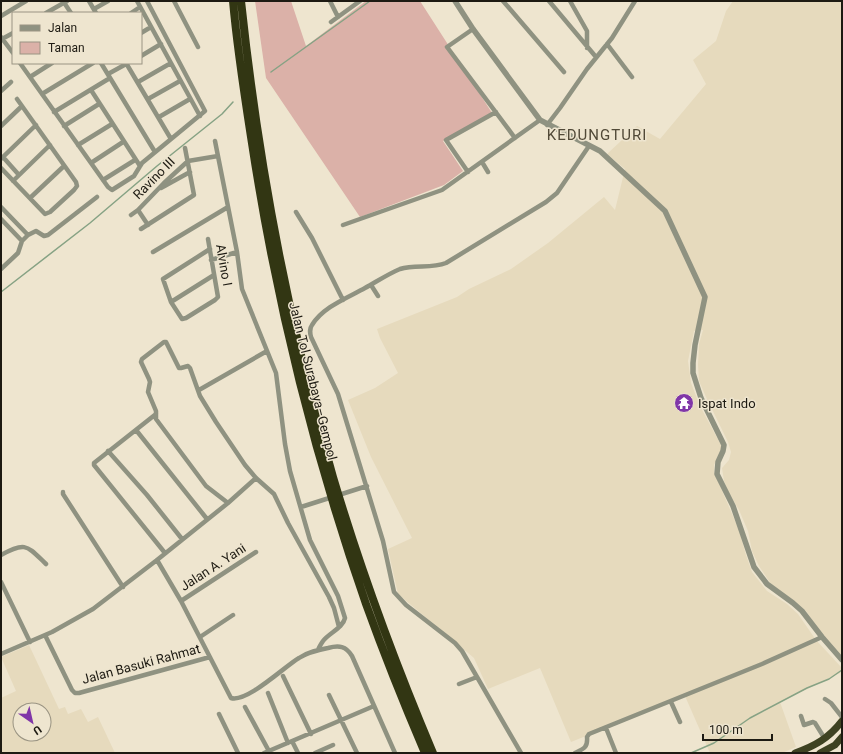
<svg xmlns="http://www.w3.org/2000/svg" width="843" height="754" font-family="Roboto,sans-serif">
  <rect width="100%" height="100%" fill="#eee5cf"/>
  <path fill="#e6dabd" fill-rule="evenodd" d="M 733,1 L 842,1 L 842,656 L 826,640 L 806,611 L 771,584 L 759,566 L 752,551 L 748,531 L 739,510 L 729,493 L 724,481 L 722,468 L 729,460 L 731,452 L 728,442 L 706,397 L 699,381 L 698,365 L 699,344 L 703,330 L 694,331 L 688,361 L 691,383 L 700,406 L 722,447 L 721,452 L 714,465 L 714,472 L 739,530 L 746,555 L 752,572 L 767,591 L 787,604 L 798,614 L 816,640 L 842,668 L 842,672 L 780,702 L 796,747 L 782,753 L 710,753 L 685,696 L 571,742 L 540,668 L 488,689 L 474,658 L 398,594 L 388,549 L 412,538 L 371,457 L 348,400 L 375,388 L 398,373 L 380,338 L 377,329 L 457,297 L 469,289 L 511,269 L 548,243 L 604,197 L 615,210 L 625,169 L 607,154 L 637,126 L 660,139 L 706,84 L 693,60 L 716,41 L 726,11 Z
    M 29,645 L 59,709 L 65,707 L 68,714 L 81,709 L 88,722 L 98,717 L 115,753 L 1,753 L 1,698 L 16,691 L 1,657 ZM 20,710 L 44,710 L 44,734 L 20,734 Z"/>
  <path fill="#dbb1a8" d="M 255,1 L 291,1 L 306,46 L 366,1 L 420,1 L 492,113 L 443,141 L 463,171 L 444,185 L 360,217 L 266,78 Z"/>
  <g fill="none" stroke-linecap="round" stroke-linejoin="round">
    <path stroke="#86a284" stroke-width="1.5" d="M 271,72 L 370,1
      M 1,292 L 90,223 L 157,166 L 222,114 L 233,102
      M 691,753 L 714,743 L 750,718 L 807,688 L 829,679 L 842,670"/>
    <path stroke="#8f9281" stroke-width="4.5" d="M 63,1 L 71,13
      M 89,1 L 96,13
      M 137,1 L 200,116
      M 174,1 L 198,47
      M 330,1 L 338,17
      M 503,1 L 564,72
      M 549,1 L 596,57
      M 570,1 L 587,31 L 587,48
      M 94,9 L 108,1
      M 46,13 L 67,1
      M 131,13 L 140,7
      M 1,16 L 26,1
      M 331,22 L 360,1
      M 473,29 L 447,47 L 515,138
      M 141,33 L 151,27
      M 1,37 L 13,53
      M 2,39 L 13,33
      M 607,44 L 632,77
      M 141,56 L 161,44
      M 20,63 L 108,187 L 112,190 L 134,176 L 142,163 L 205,111 L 147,1
      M 101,63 L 155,152
      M 126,63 L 171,139
      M 108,74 L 128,63
      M 30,77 L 52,63
      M 138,82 L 171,63
      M 91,90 L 140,166
      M 1,91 L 11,82
      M 42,94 L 93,63
      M 148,99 L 180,81
      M 54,112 L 110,78
      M 159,117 L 190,99
      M 547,125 L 560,108 L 587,69 L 612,38 L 635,1
      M 1,126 L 22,106
      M 64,126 L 99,104
      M 215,141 L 237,252 L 242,289 L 276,373 L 285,444 L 290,471 L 310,540 L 338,596 L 345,618 C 343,628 329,633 323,641 C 321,644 319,647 318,650
      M 78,145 L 112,124
      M 3,157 L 19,175
      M 1,159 L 36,125
      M 482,162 L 488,172
      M 91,163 L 123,142
      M 1,168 L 45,214 L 50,212 L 74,190 L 77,186 L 76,182 L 17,99
      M 468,172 L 446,140 L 496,112
      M 103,180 L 135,160
      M 13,181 L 50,145
      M 161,188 L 190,172
      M 30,198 L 64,166
      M 1,207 L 28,235
      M 138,210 L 148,225
      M 296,212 L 312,238 L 343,300
      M 131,215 L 138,210 L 164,183 L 188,161 L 218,156
      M 1,219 L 22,241
      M 343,225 L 442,190 L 540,120
      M 141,229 L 194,195 L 185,148
      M 208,239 L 218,297 L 215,300 L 186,318 L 182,319 L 171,302 L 163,279 L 210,249
      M 153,252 L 228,207
      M 211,260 L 237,252
      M 1,269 L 18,253 L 22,241 L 28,235 L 36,231 L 44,236 L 48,235 L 97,197
      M 371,285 L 378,296
      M 171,302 L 214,275
      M 199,390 L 267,351
      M 156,414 L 94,463 L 94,465 L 165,553
      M 136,430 L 207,519
      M 108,451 L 147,495 L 182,539
      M 63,492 L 63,494 L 123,587
      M 228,503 L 206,486 L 156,419 L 156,411 L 148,392 L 150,382 L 149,379 L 141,362 L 142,359 L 164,342 L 166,342 L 179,368 L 181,368 L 188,366 L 190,368 L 200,396 L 216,422 L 245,465 L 256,478 L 274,494 L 288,523 L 329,597 L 334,608 L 339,627
      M 301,507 L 367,486
      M 1,555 C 26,541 27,546 46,564
      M 157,560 L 181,601 L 231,698 C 247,703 285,666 299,658 C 308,652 318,650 328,648 C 339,645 346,646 352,656 L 395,753
      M 1,582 L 30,642
      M 181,601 L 256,552
      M 45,635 L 72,690 L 75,693 L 79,693 L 210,657
      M 200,637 L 233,615
      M 1,654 L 52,632 L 93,609 L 157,560 L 228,503 L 256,478
      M 283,676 L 311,734
      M 459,684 L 477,677
      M 268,693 L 288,743
      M 329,695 L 357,753
      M 825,699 L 831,703 L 842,717
      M 671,702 L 680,722
      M 245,707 L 270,753
      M 219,714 L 238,753
      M 801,716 L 804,725 L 813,722 L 815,723 L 825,739
      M 606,728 L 616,753
      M 292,741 L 298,753
      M 264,753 L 374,706
      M 315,753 L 333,745
      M 521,753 L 462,651 L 455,643 L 406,605 L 394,592 L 383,541 L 338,394 L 311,337 C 310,333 309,329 312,325 C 323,307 347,298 365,288 C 376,282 388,274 400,269 C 415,264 431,269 446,263 L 546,202 L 557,193 L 589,146
      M 575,753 C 583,749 588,748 587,737 L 589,734 L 762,664 L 822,637"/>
    <path stroke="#8f9281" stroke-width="5.5" d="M 455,1 L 473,29 L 540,120 L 600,151 L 665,211 L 705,297 L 695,345 L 693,363 L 693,373 L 701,398 L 724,445 L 723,451 L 718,462 L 717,474 L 733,506 L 754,567 L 767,584 L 793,603 L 802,611 L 822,637 L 842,660"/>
    <path stroke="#3e4222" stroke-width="7" d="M 795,753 C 815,746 829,738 842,721
      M 820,753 L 835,745 L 842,737"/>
    <path stroke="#323613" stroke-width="8" d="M 233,1 C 237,47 244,92 251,137 C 275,296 313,452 366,604 C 384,654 404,704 425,753
      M 241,1 C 258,162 288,321 333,477 C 361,571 395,663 433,753"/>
  </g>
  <defs>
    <symbol id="temple-disc" viewBox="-11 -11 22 22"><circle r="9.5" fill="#8036a8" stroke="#eee5cf"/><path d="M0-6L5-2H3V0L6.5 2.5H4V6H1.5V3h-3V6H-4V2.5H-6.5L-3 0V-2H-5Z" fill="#fff"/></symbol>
  </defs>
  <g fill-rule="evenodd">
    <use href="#temple-disc" x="673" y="392" width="22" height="22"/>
  </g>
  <g text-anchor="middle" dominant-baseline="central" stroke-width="3" stroke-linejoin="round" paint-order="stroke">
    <g font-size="13" fill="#1d1a12" stroke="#eee5cf">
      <text transform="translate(154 178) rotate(-45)">Ravino III</text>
      <text transform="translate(224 265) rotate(80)">Alvino I</text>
      <text transform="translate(313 381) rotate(76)">Jalan Tol Surabaya–Gempol</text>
      <text transform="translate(213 567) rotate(-33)">Jalan A. Yani</text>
      <text transform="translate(141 664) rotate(-15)">Jalan Basuki Rahmat</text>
    </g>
    <g font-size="13" fill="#1d1a12" stroke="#eee5cf" text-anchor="start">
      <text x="698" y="403">Ispat Indo</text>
    </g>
    <g font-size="15" letter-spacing="1" fill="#514937" stroke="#eee5cf">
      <text x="597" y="135">KEDUNGTURI</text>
    </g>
  </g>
  <rect width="843" height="754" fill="none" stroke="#1d1a12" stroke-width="4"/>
  <rect x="12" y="12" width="130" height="52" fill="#eee5cf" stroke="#9a9483"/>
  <rect x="20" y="25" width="20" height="6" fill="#8f9281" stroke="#9a9483"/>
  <text x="48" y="32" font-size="12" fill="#1d1a12">Jalan</text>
  <rect x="20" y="42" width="20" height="12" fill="#dbb1a8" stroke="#9a9483"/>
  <text x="48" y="52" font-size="12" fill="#1d1a12">Taman</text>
  <g transform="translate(32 722) rotate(146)"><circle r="19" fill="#eee5cf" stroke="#9a9483"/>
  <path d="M0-3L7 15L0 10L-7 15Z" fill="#8036a8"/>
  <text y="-6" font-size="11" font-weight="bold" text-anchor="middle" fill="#1d1a12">U</text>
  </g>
  <path d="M703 734v6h69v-6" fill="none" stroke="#1d1a12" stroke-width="2"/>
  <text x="709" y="734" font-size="12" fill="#1d1a12" stroke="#eee5cf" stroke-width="3" paint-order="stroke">100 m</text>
</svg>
